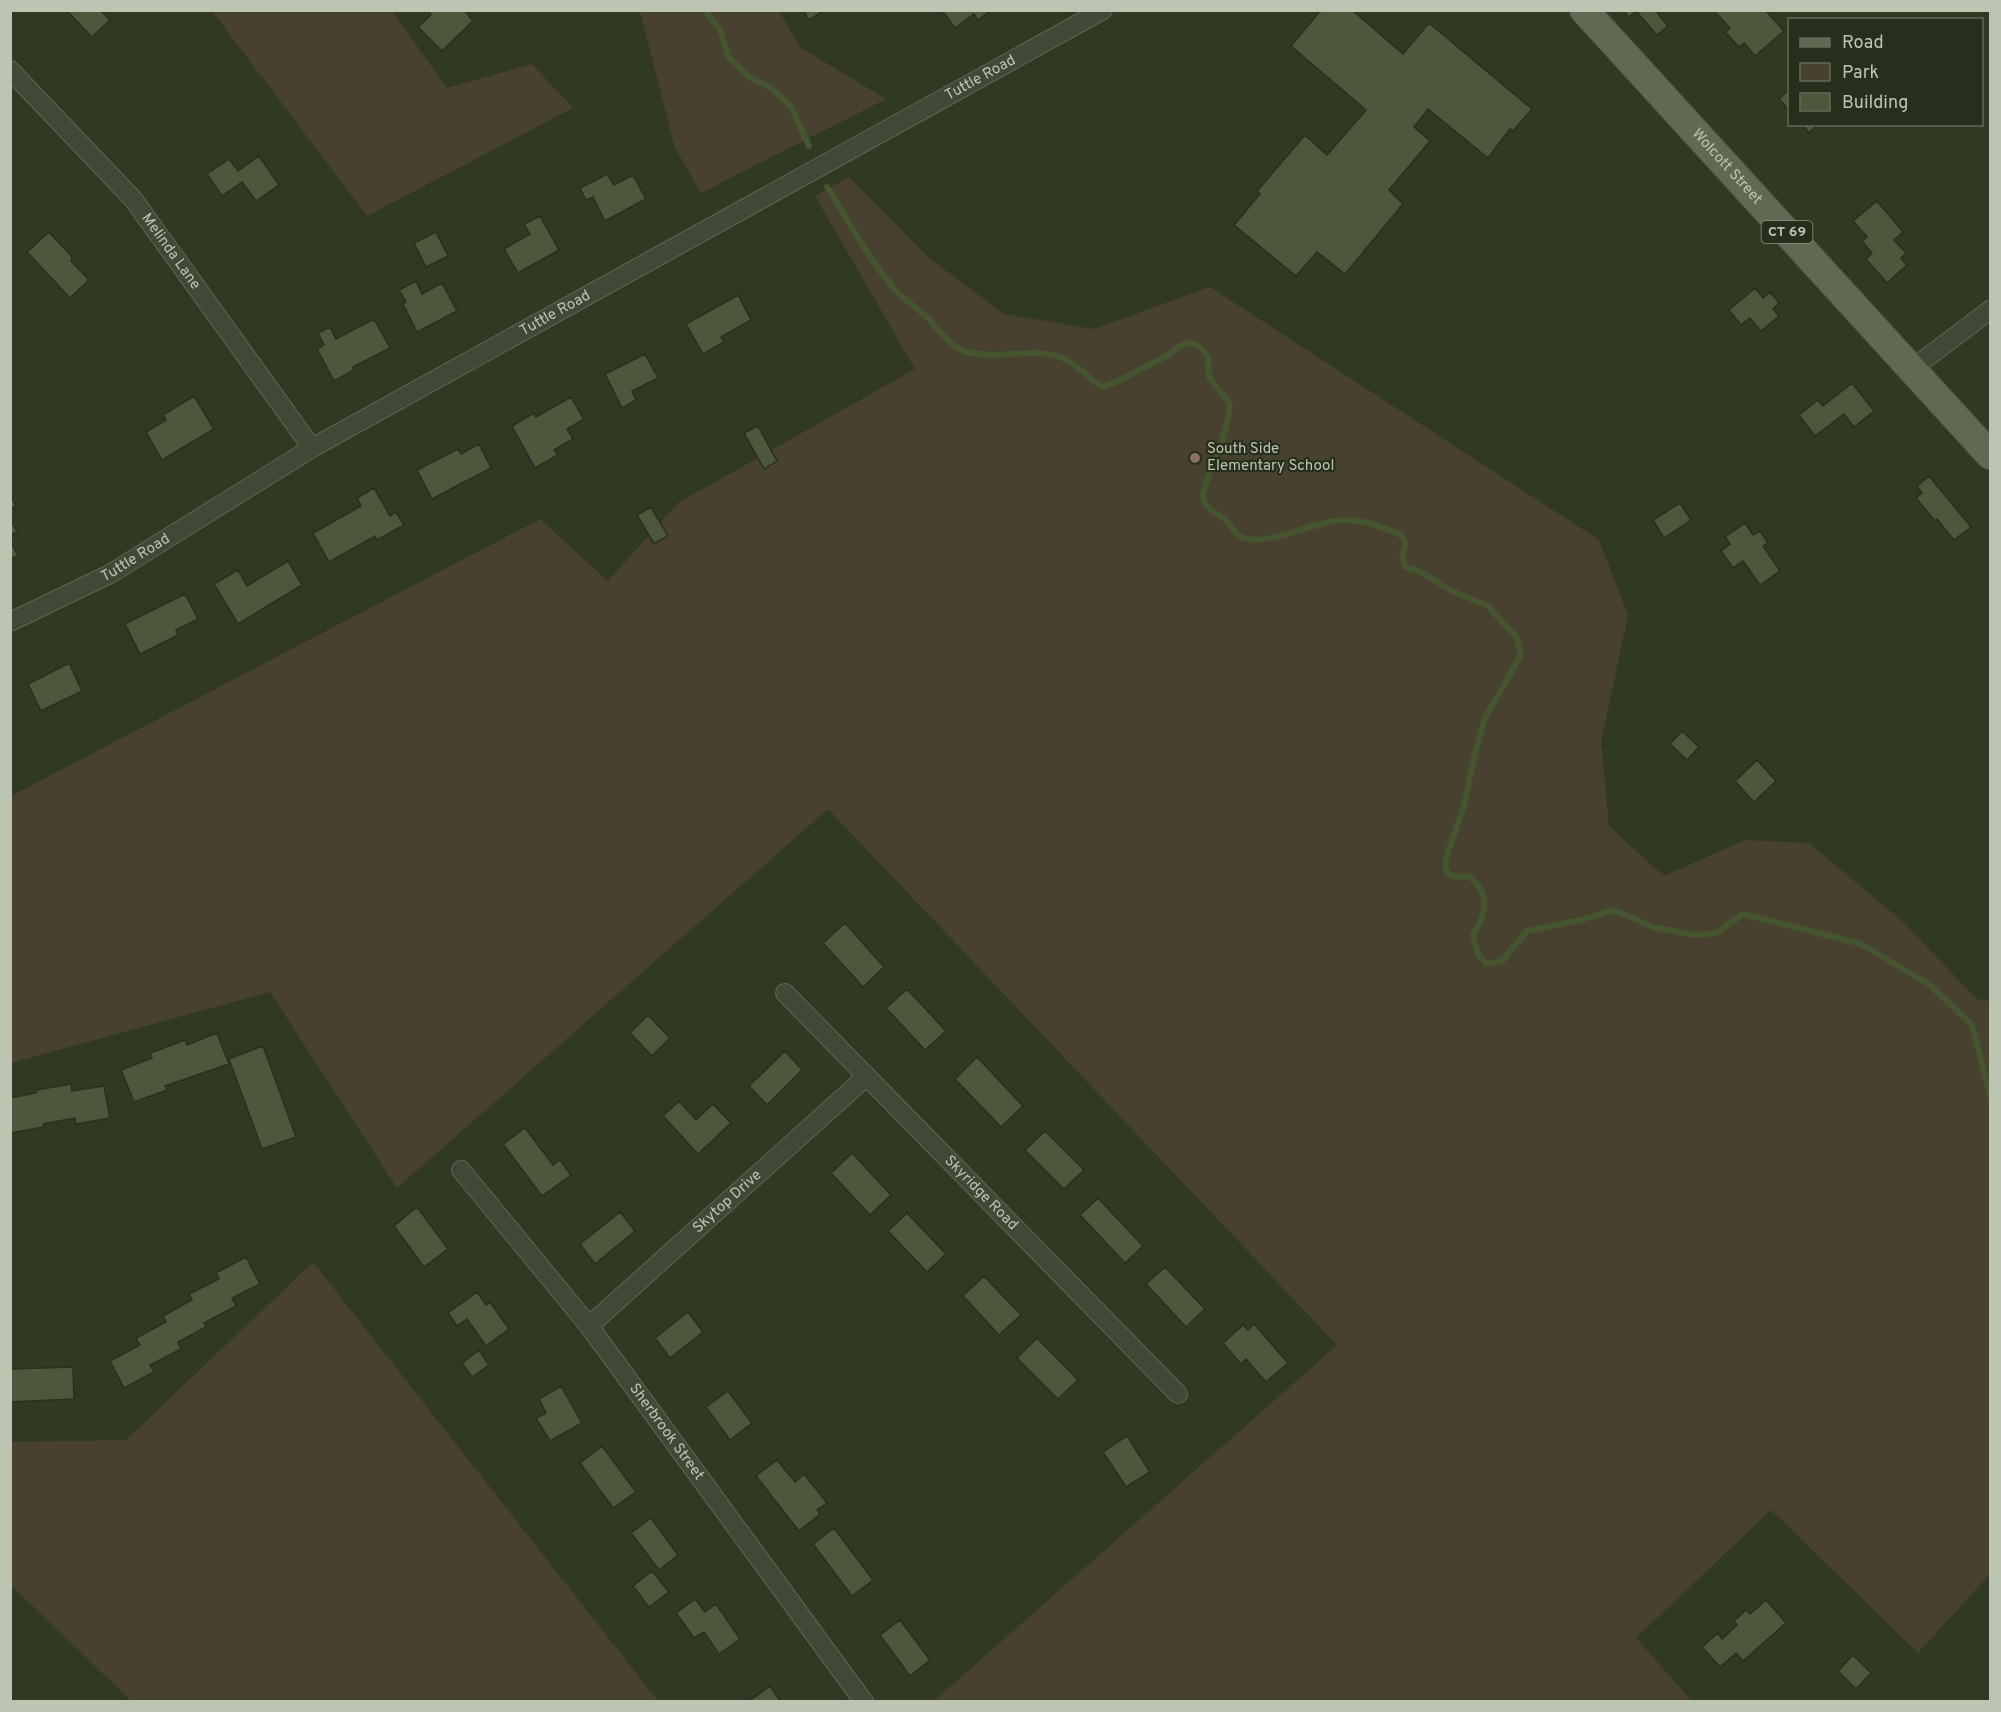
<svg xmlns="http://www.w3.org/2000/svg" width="2001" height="1712" font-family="Overpass,sans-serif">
  <rect width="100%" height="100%" fill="#303923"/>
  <path fill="#494130" d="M 212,11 L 392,11 L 447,88 L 532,64 L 573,108 L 367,216 Z
    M 640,11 L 779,11 L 801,48 L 886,99 L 701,193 L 675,148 Z
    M 849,177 L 930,259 L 1004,314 L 1094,329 L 1210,287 L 1599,540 L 1628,615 L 1601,743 L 1609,826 L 1664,876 L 1745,840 L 1809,843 L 1902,921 L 1977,999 L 1990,1001 L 1990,1574 L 1918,1653 L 1771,1510 L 1636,1638 L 1692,1701 L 934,1701 L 1337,1345 L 828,809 L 397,1188 L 270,992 L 11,1063 L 11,796 L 540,519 L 608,581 L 678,503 L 915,369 L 815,196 Z
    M 313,1262 L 658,1701 L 131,1701 L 11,1585 L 11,1442 L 126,1440 Z"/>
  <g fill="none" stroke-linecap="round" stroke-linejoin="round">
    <path stroke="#45552f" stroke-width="6" d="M 705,10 L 720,30 L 729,58 L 749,77 L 771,88 L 791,107 L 809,146
      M 827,187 C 850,223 870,262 898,293 C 908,303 920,310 930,320 C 942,334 951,349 971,353 C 999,359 1030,348 1057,356 C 1074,361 1087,377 1102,387 L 1118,381 L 1163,358 L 1183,344 L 1192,343 L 1201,348 L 1208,357 L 1209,377 L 1230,404 C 1228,422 1223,440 1217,457 C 1212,469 1204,482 1203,495 C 1202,506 1215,512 1223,518 C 1230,522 1232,530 1238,535 C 1261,551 1315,520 1344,520 C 1365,520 1382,527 1401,535 L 1406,544 L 1402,555 L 1405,567 L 1419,571 L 1452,591 L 1488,606 L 1517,638 L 1521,655 L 1484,720 L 1473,762 L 1465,802 L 1446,858 L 1445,867 L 1447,873 L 1457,877 L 1469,876 C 1491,894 1487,912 1473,935 L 1478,954 L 1486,964 L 1502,961 L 1527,931 L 1581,920 L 1614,910 L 1653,927 L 1695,935 L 1716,933 L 1743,914 L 1861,944 L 1930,985 L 1972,1025 L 1990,1095"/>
  </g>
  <path fill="#4c573c" stroke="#28301e" stroke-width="1.5" d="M 66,10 L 100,10 L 110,20 L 92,37 Z
    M 427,10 L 464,10 L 473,21 L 442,51 L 418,27 L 431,15 Z
    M 804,10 L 825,10 L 809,20 Z
    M 942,10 L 991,10 L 978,20 L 974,14 L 955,28 Z
    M 1321,10 L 1352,10 L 1403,54 L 1429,23 L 1532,109 L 1513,131 L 1510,129 L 1488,158 L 1428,109 L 1414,127 L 1430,141 L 1389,190 L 1403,204 L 1345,274 L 1317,252 L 1296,276 L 1234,225 L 1260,194 L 1257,191 L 1305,135 L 1327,155 L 1366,110 L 1291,46 Z
    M 1623,10 L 1655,10 L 1668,26 L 1657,35 L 1636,11 L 1629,17 Z
    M 1716,10 L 1765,10 L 1784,31 L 1755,56 L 1744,43 L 1739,47 L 1725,32 L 1730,28 L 1715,12 Z
    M 1790,89 L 1790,111 L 1779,99 Z
    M 1802,124 L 1818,124 L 1809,133 Z
    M 259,156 L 279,185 L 256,201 L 242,182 L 222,196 L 207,174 L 229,159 L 238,171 Z
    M 607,174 L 614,185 L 633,175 L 646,199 L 605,221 L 593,197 L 586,200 L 580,188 Z
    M 1877,201 L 1903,232 L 1894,240 L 1906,253 L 1901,258 L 1907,265 L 1887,283 L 1866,259 L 1872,253 L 1862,241 L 1867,237 L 1853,221 Z
    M 540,216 L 559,250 L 518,273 L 504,249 L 530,234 L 524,224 Z
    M 49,232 L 72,257 L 71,261 L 89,280 L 70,298 L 27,252 Z
    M 436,232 L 448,256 L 426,267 L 414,243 Z
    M 416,281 L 422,294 L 442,283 L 457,311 L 417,332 L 403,304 L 406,302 L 399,290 Z
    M 1755,288 L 1763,298 L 1770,292 L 1779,303 L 1773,309 L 1779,316 L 1761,331 L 1750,318 L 1741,325 L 1729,310 Z
    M 738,295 L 751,320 L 721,337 L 724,342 L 703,354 L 686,324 Z
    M 374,319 L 390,348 L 353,367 L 354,370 L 334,381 L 317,349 L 324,345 L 318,333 L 330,327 L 336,339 Z
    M 645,354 L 658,378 L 632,391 L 636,400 L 622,408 L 605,374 Z
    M 1852,383 L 1874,411 L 1854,427 L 1844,414 L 1815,436 L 1799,415 L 1818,400 L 1823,406 Z
    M 194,396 L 214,429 L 162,460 L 146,432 L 166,420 L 163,415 Z
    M 571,397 L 584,419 L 567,429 L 573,439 L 554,450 L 558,455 L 535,468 L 512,426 L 534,413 L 536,417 Z
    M 758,426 L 777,461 L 764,469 L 744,433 Z
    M 479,444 L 491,468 L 432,499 L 417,470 L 458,449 L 461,454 Z
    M 1929,476 L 1971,527 L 1954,540 L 1937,519 L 1935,521 L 1916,498 L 1922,493 L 1917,486 Z
    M 374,488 L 390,516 L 396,512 L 404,525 L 377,540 L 375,536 L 329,562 L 313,533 L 361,506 L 357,498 Z
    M 10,494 L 16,506 L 10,509 Z
    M 1680,503 L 1691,520 L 1664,538 L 1653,520 Z
    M 651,507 L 668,536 L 654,544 L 637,515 Z
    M 10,518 L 17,532 L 10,535 Z
    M 1745,523 L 1753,535 L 1760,531 L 1768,543 L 1763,546 L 1780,571 L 1760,585 L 1743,561 L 1733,568 L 1721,551 L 1730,544 L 1725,537 Z
    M 10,540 L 18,556 L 10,559 Z
    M 288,561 L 302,585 L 238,624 L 214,584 L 238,570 L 247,586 Z
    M 185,594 L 198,619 L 176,630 L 178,635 L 140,654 L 125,624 Z
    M 69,663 L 82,691 L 41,711 L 28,684 Z
    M 1682,731 L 1699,747 L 1687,760 L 1670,744 Z
    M 1757,760 L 1776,781 L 1754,802 L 1735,781 Z
    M 845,923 L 884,967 L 863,987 L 823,943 Z
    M 907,989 L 946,1031 L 925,1050 L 886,1008 Z
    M 648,1015 L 670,1038 L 652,1056 L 630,1033 Z
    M 217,1033 L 229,1064 L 165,1086 L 167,1090 L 134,1102 L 121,1070 L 152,1058 L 150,1053 L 185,1040 L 187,1045 Z
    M 263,1046 L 296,1137 L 262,1149 L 229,1059 Z
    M 785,1051 L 802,1070 L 767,1105 L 749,1086 Z
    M 977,1057 L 1023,1106 L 1001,1127 L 955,1079 Z
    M 71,1084 L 72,1091 L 104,1086 L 110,1118 L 76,1124 L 75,1118 L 43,1124 L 44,1127 L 10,1133 L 10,1098 L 36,1093 L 36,1090 Z
    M 679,1101 L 696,1120 L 713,1104 L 731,1123 L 698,1154 L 663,1116 Z
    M 525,1128 L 553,1165 L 560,1160 L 571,1175 L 542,1196 L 503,1144 Z
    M 1045,1131 L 1084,1170 L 1064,1189 L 1025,1150 Z
    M 852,1153 L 891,1195 L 870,1215 L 831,1173 Z
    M 1098,1198 L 1143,1246 L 1125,1263 L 1080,1215 Z
    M 417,1207 L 448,1249 L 424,1267 L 394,1226 Z
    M 620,1212 L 635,1231 L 595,1264 L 580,1244 Z
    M 907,1213 L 946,1254 L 927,1272 L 888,1231 Z
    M 246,1257 L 260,1284 L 232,1298 L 236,1306 L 204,1323 L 206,1327 L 178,1342 L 181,1349 L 150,1365 L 154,1372 L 124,1388 L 110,1361 L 140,1345 L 136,1338 L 166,1322 L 163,1316 L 192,1300 L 189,1294 L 219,1279 L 216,1273 Z
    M 1165,1267 L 1205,1309 L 1186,1327 L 1146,1284 Z
    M 984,1276 L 1021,1315 L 999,1335 L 963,1296 Z
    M 477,1292 L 486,1305 L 490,1302 L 509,1329 L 486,1346 L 467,1319 L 457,1326 L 448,1313 Z
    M 688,1312 L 703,1332 L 670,1358 L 655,1338 Z
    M 1254,1324 L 1288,1363 L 1266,1382 L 1246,1359 L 1241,1364 L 1223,1343 L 1243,1325 L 1248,1330 Z
    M 1037,1338 L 1078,1380 L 1058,1399 L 1017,1358 Z
    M 479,1350 L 489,1365 L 472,1377 L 462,1363 Z
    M 73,1367 L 74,1399 L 10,1402 L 10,1369 Z
    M 561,1386 L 582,1423 L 550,1441 L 536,1418 L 546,1413 L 539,1399 Z
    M 728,1391 L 752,1423 L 730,1440 L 706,1407 Z
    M 1127,1436 L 1150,1472 L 1126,1487 L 1103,1452 Z
    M 602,1446 L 636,1492 L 613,1508 L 580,1463 Z
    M 777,1460 L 795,1482 L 804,1474 L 827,1503 L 817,1510 L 820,1514 L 799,1531 L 756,1476 Z
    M 651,1518 L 678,1555 L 659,1570 L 631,1533 Z
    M 834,1528 L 873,1580 L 852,1596 L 813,1544 Z
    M 652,1571 L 669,1592 L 649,1607 L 633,1586 Z
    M 695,1599 L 705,1612 L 716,1604 L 740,1639 L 719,1654 L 704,1632 L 694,1638 L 676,1613 Z
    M 1766,1600 L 1786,1623 L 1743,1661 L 1736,1653 L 1720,1667 L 1702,1647 L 1718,1633 L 1722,1639 L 1737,1625 L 1734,1621 L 1746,1610 L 1750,1614 Z
    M 900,1620 L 930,1660 L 910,1676 L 880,1635 Z
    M 1853,1655 L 1871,1673 L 1856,1689 L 1838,1671 Z
    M 770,1686 L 781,1702 L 748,1702 Z"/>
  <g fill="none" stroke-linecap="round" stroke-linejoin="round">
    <defs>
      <g id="street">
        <path id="s1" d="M 10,70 L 133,199 L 312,448"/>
        <path d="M 1912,369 L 1990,310"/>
        <path id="s2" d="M 10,622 L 110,574 L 312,448 L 1103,10"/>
        <path id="s3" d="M 785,993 L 1178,1394"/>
        <path id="s4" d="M 461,1170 L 589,1326 L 864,1702"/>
        <path id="s5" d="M 589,1326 L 867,1076"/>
      </g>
      <g id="primary">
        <path id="s6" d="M 1584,10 L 1990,455"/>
      </g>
    </defs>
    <use href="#street" stroke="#5f6754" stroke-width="20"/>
    <use href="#primary" stroke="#4d5543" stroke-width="30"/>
    <use href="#street" stroke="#414936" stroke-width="18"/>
    <use href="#primary" stroke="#616954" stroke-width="28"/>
  </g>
  <circle fill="#8d6e63" stroke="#262e1c" stroke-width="2" cx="1195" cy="458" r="6"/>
  <g text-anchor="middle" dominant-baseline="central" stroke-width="4.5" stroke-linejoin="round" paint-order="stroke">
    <rect fill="#262e1c" stroke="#8f9884" stroke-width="1.5" x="1761.5" y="221" width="51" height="22" rx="4.5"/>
    <g font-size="14" font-weight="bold" fill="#bcc5b1">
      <text x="1787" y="232">CT 69</text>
    </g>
    <g font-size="15" fill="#bcc5b1" stroke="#262e1c">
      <text stroke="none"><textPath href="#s2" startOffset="1113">Tuttle Road</textPath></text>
      <text stroke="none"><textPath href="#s6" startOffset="212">Wolcott Street</textPath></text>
      <text stroke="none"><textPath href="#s1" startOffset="243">Melinda Lane</textPath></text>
      <text stroke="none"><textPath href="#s2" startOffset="627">Tuttle Road</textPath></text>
      <text stroke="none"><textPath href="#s2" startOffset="141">Tuttle Road</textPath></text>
      <text stroke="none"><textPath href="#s3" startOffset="280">Skyridge Road</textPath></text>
      <text stroke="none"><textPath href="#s5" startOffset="186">Skytop Drive</textPath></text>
      <text stroke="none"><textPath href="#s4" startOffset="333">Sherbrook Street</textPath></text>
    </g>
    <g font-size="15" fill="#bcc5b1" stroke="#262e1c" text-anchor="start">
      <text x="1207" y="449">South Side<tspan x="1207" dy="17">Elementary School</tspan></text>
    </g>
  </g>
  <rect width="2001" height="1712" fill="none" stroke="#bcc5b1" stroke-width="24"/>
  <rect x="1788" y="18" width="195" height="108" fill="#262e1c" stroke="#626a58" stroke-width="1.5"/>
  <rect x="1800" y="38" width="30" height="9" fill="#616954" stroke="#626a58" stroke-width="1.5"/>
  <text x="1842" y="48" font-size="18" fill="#bcc5b1">Road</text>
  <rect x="1800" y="63" width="30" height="18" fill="#494130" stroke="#626a58" stroke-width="1.5"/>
  <text x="1842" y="78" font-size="18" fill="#bcc5b1">Park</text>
  <rect x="1800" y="93" width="30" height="18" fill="#4c573c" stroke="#626a58" stroke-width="1.5"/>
  <text x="1842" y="108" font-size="18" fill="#bcc5b1">Building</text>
</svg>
